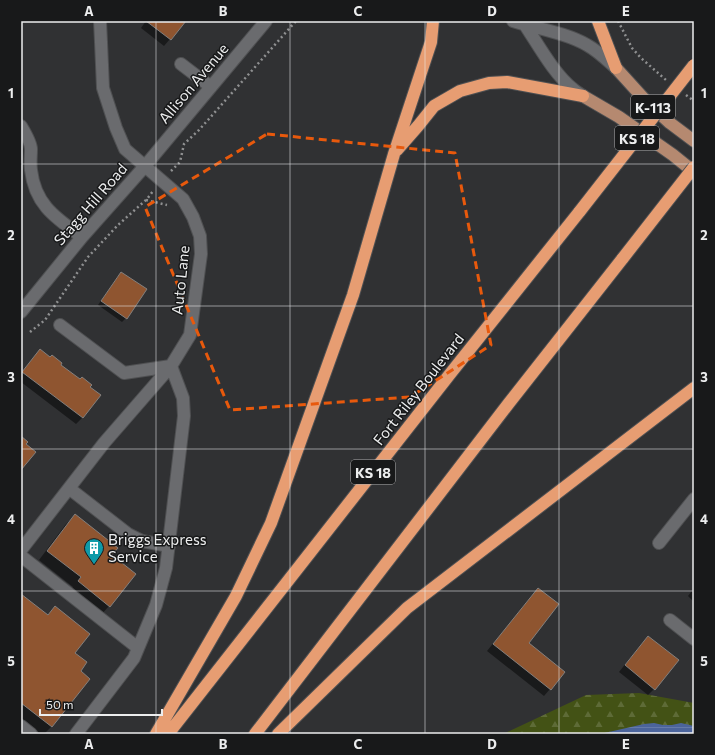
<svg xmlns="http://www.w3.org/2000/svg" width="715" height="755" font-family="Commissioner,sans-serif">
  <defs>
    <pattern id="forest-firs" width="22" height="20" patternUnits="userSpaceOnUse"><rect width="22" height="20" fill="#435215"/><path d="M5 1l3.5 6h-7zM16 11l3.5 6h-7z" fill="#5e6b37"/></pattern>
    <pattern id="water-rules" width="6" height="5" patternUnits="userSpaceOnUse"><rect width="6" height="5" fill="#4b649b"/><path d="M0 2.5h6" fill="none" stroke="#657aa9"/></pattern>
  </defs>
  <rect width="100%" height="100%" fill="#303133"/>
  <path fill="url(#forest-firs)" d="M 639,693 L 694,703 L 694,734 L 503,734 L 586,695 Z"/>
  <path fill="url(#water-rules)" d="M 654,723 L 663,725 L 672,725 L 681,723 L 694,726 L 694,734 L 600,734 L 644,724 Z"/>
  <path fill="#0007" d="M 146,21 L 184,21 L 170,39 L 164,46 L 141,28 Z
    M 121,273 L 126,318 L 122,322 L 98,305 L 117,277 Z
    M 40,350 L 99,395 L 82,418 L 76,424 L 21,382 L 21,373 L 34,357 Z
    M 75,516 L 111,556 L 109,606 L 101,615 L 70,591 L 73,587 L 39,560 L 66,524 Z
    M 694,588 L 694,602 L 688,596 Z
    M 538,589 L 527,643 L 550,689 L 544,696 L 487,651 L 531,596 Z
    M 21,596 L 47,616 L 55,608 L 79,671 L 89,679 L 51,727 L 44,734 L 41,734 L 21,718 Z
    M 648,637 L 654,689 L 648,695 L 619,672 L 642,643 Z"/>
  <path fill="#8f5530" stroke="#827f7d" d="M 146,21 L 186,21 L 171,40 Z
    M 121,272 L 147,289 L 127,319 L 101,301 Z
    M 40,349 L 50,357 L 52,355 L 62,363 L 61,365 L 80,379 L 82,377 L 92,385 L 90,387 L 101,395 L 83,418 L 22,372 Z
    M 21,436 L 28,442 L 26,444 L 36,452 L 21,470 Z
    M 75,514 L 118,548 L 112,555 L 136,574 L 110,607 L 78,581 L 81,577 L 47,551 Z
    M 538,588 L 559,604 L 529,643 L 565,672 L 551,690 L 493,644 Z
    M 21,594 L 48,615 L 55,606 L 90,634 L 75,653 L 87,662 L 81,671 L 90,679 L 52,727 L 21,703 Z
    M 648,636 L 679,660 L 655,690 L 625,665 Z"/>
  <g fill="none" stroke-linecap="round" stroke-linejoin="round">
    <defs>
      <path id="minor" d="M 513,21 C 535,28 567,33 587,45 C 598,51 607,60 616,68
        M 523,22 C 538,44 553,73 573,89 C 576,92 580,94 583,96
        M 181,64 L 211,87
        M 21,126 C 24,131 31,143 31,149 C 31,156 30,163 31,170 C 35,205 56,218 82,237
        M 21,312 L 82,237 L 145,166 L 266,21
        M 60,325 L 124,373 L 171,366
        M 70,489 L 128,534 L 142,541 L 169,546
        M 659,543 L 694,499
        M 21,550 L 104,443 L 171,366 L 190,335 L 201,254 L 200,236 L 193,217 L 183,199 L 125,149 L 116,128 L 103,88 L 101,42 L 100,21
        M 21,556 L 138,648
        M 670,620 L 694,639
        M 21,726 L 31,734
        M 76,734 L 134,658 L 156,605 L 166,568 L 184,416 L 183,398 L 171,366"/>
      <path id="major" d="M 616,68 L 645,100 L 670,123 L 694,141
        M 583,96 L 619,117 L 673,155 L 694,172"/>
      <path id="highway" d="M 598,21 L 616,68
        M 397,150 L 418,126 L 434,106 L 460,91 L 489,83 L 507,82 L 583,96
        M 156,734 L 236,596 L 271,523 L 353,295 L 394,154 L 431,42 L 433,21
        M 168,734 L 450,374 L 580,211
        M 255,734 L 509,403 L 623,258
        M 278,734 L 407,608 L 694,388"/>
    </defs>
    <use href="#minor" stroke="#4f5052" stroke-width="14"/>
    <use href="#major" stroke="#4f5052" stroke-width="14"/>
    <use href="#highway" stroke="#4f5052" stroke-width="14"/>
    <path stroke="#8f9091" stroke-width="2.5" stroke-dasharray="2 3" stroke-linecap="butt" d="M 618,21 L 632,48 L 641,58 L 666,80
      M 686,95 L 694,101
      M 171,171 L 180,162 L 184,144 L 199,130 L 296,21
      M 146,200 L 167,205
      M 30,332 L 45,320 L 88,257 L 118,225 L 147,199 L 153,191"/>
    <use href="#minor" stroke="#6a6b6e" stroke-width="12"/>
    <use href="#major" stroke="#b58970" stroke-width="12"/>
    <use href="#highway" stroke="#e79d72" stroke-width="12"/>
    <defs>
      <path id="highway-bridge" d="M 580,211 L 694,65
        M 623,258 L 694,167"/>
    </defs>
    <use href="#highway-bridge" stroke="#4f5052" stroke-width="14" stroke-linecap="butt"/>
    <use href="#highway-bridge" stroke="#e79d72" stroke-width="12"/>
  </g>
  <path fill="none" stroke="#e8590c" stroke-width="3" stroke-dasharray="8 5" stroke-linejoin="round" d="M 267,134 L 455,153 L 491,345 L 410,397 L 230,410 L 145,207 Z"/>
  <path fill="none" stroke="#ecedee" stroke-width="1" stroke-opacity="0.55" d="M 156,21 L 156,734M 290,21 L 290,734M 425,21 L 425,734M 559,21 L 559,734M 21,164 L 694,164M 21,306 L 694,306M 21,449 L 694,449M 21,591 L 694,591"/>
  <defs>
    <symbol id="building-pin" viewBox="-11 -11 22 30"><path d="M0 17L-7.5 6A9.5 9.5 0 1 1 7.5 6Z" fill="#0f9aa8" stroke="#18191a"/><path d="M-4-6H4V6H1V3H-1V6H-4ZM-2.5-4.3h1.7v1.8h-1.7ZM.8-4.3h1.7v1.8H.8ZM-2.5-1h1.7V.8h-1.7ZM.8-1h1.7V.8H.8Z" fill="#fff"/></symbol>
  </defs>
  <g fill-rule="evenodd">
    <use href="#building-pin" x="83" y="537" width="22" height="30"/>
  </g>
  <g text-anchor="middle" dominant-baseline="central" stroke-width="3" stroke-linejoin="round" paint-order="stroke">
    <g fill="#18191a" stroke="#acadae" stroke-width="1">
      <rect x="631" y="95" width="44" height="24" rx="3"/>
      <rect x="615" y="126" width="44" height="24" rx="3"/>
      <rect x="351" y="460" width="44" height="24" rx="3"/>
    </g>
    <g font-size="14" font-weight="bold" fill="#ecedee">
      <text x="653" y="107">K-113</text>
      <text x="637" y="138">KS 18</text>
      <text x="373" y="472">KS 18</text>
    </g>
    <g font-size="15" fill="#ecedee" stroke="#18191a">
      <text transform="translate(193 83) rotate(-50)">Allison Avenue</text>
      <text transform="translate(90 204) rotate(-49)">Stagg Hill Road</text>
      <text transform="translate(180 280) rotate(-84)">Auto Lane</text>
      <text transform="translate(418 389) rotate(-52)">Fort Riley Boulevard</text>
    </g>
    <g font-size="15" fill="#ecedee" stroke="#18191a" text-anchor="start">
      <text x="108" y="539">Briggs Express<tspan x="108" dy="17">Service</tspan></text>
    </g>
  </g>
  <rect width="715" height="755" fill="none" stroke="#18191a" stroke-width="44"/>
  <path d="M40 709v6h122v-6" fill="none" stroke="#ecedee" stroke-width="2"/>
  <text x="46" y="709" font-size="12" fill="#ecedee" stroke="#18191a" stroke-width="3" paint-order="stroke">50 m</text>
  <rect x="22" y="22" width="671" height="711" fill="none" stroke="#ecedee" stroke-width="1.5"/>
  <g font-size="13" text-anchor="middle" font-weight="bold" fill="#ecedee">
    <text x="89" y="16">A</text>
    <text x="223" y="16">B</text>
    <text x="358" y="16">C</text>
    <text x="492" y="16">D</text>
    <text x="626" y="16">E</text>
    <text x="11" y="98">1</text>
    <text x="704" y="98">1</text>
    <text x="11" y="240">2</text>
    <text x="704" y="240">2</text>
    <text x="11" y="382">3</text>
    <text x="704" y="382">3</text>
    <text x="11" y="524">4</text>
    <text x="704" y="524">4</text>
    <text x="11" y="666">5</text>
    <text x="704" y="666">5</text>
    <text x="89" y="749">A</text>
    <text x="223" y="749">B</text>
    <text x="358" y="749">C</text>
    <text x="492" y="749">D</text>
    <text x="626" y="749">E</text>
  </g>
</svg>
